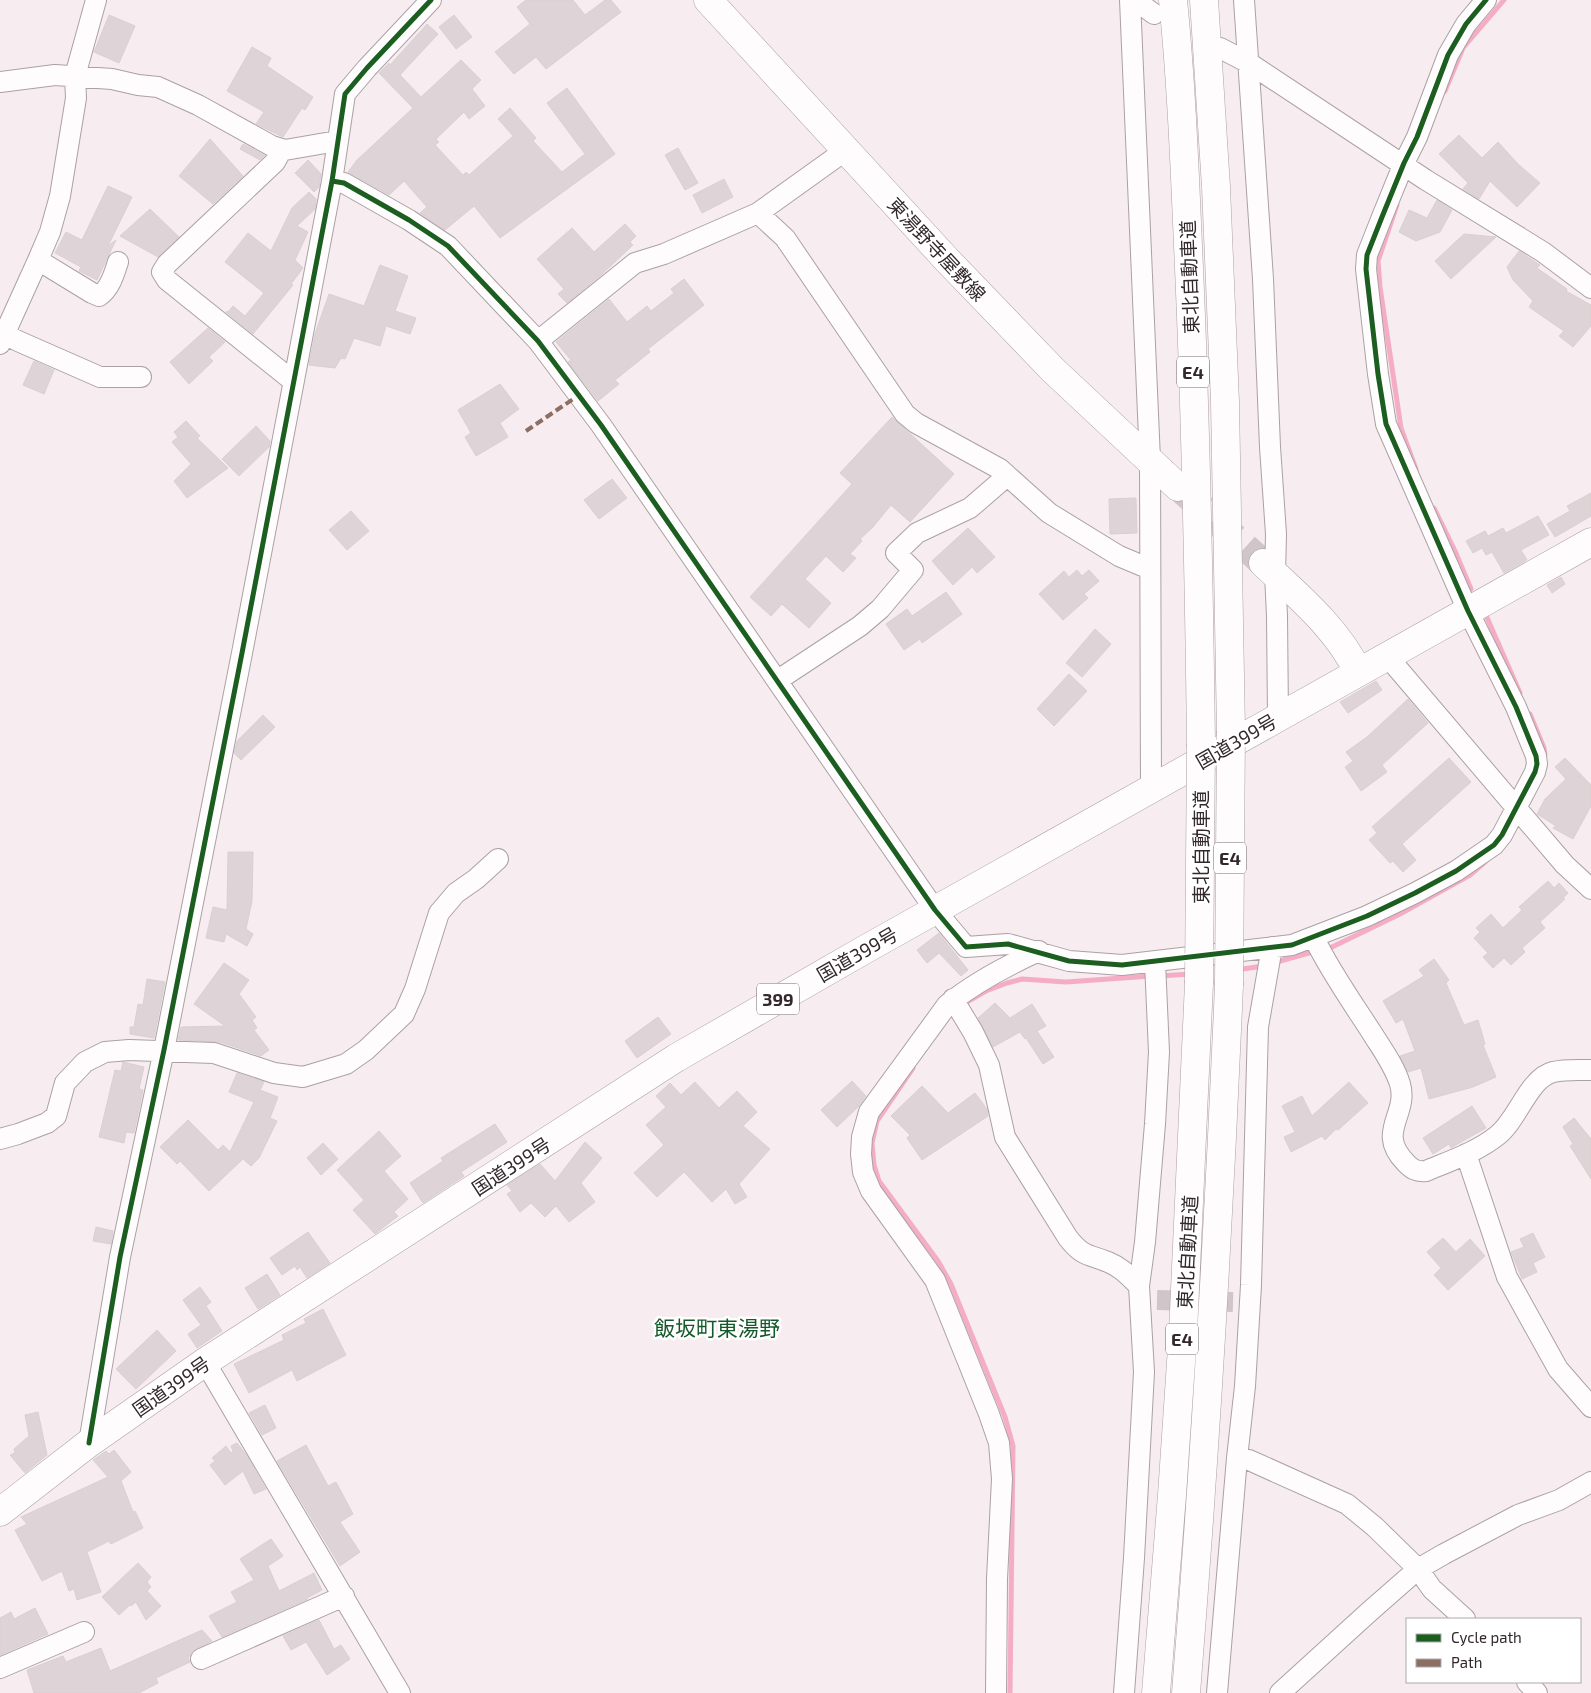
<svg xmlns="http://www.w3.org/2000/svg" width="1591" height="1693" font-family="'Exo 2','Noto Sans JP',sans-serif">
  <rect width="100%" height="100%" fill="#f7ecef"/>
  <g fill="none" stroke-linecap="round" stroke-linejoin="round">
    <path stroke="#f4adc4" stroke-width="5" d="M 1445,91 L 1463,48 L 1504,0
      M 1397,205 L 1378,261 L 1380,287 L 1401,428 L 1416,469
      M 1434,508 L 1455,551 L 1471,589
      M 1485,613 L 1520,693
      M 1530,714 L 1544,748 L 1545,755
      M 1324,949 L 1332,947 L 1400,914 L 1470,875 L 1485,862
      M 1273,963 L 1316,951
      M 1236,970 L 1263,966
      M 1159,976 L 1191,974
      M 965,1003 L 986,991 L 1007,983 L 1022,979 L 1066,982 L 1151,976
      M 913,1068 L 877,1121 L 872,1143 L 874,1165 L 879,1181 L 938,1261 L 951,1284 L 1005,1417 L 1013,1446 L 1010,1693"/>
  </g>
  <path fill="#ded3d6" stroke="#dad0d3" d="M 526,0 L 573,0 L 585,15 L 605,0 L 611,0 L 621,12 L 546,69 L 536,57 L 514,74 L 495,52 L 530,24 L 517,7 Z
    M 109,15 L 135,26 L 119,63 L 94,52 Z
    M 454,15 L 472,37 L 456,49 L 439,27 Z
    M 427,24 L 438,34 L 400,75 L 421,97 L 461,60 L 481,80 L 472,89 L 485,106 L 469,119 L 464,112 L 436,139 L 439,142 L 435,145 L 463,175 L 466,172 L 469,175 L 513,136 L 498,119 L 510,108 L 536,138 L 533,141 L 562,172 L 585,154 L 547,103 L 567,88 L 615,154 L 500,238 L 474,206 L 445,230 L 420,213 L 427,207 L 404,181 L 389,195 L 348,172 L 357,160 L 413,108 L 379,73 L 389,63 L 390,65 Z
    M 252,47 L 271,58 L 267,66 L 313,97 L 305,110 L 302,108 L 283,137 L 256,124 L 264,112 L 227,91 Z
    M 1459,135 L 1482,158 L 1498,142 L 1518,164 L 1540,183 L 1517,207 L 1490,181 L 1479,199 L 1463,189 L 1468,183 L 1439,154 Z
    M 210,139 L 243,176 L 213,204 L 179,176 Z
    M 243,144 L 265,155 L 260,160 L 240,149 Z
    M 678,148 L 698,183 L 685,190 L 665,155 Z
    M 308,160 L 321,174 L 319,187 L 314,192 L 295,173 Z
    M 724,179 L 733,197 L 702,213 L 693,195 Z
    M 108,186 L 132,197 L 108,246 L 116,240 L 97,280 L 79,271 L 81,267 L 55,253 L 66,232 L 82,240 Z
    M 309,192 L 316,199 L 315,209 L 297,226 L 308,232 L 295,260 L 303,268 L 291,284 L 293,285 L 253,334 L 226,312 L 229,311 L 233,306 L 245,316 L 264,293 L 225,262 L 248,233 L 271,251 L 292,208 Z
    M 1437,200 L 1452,210 L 1440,232 L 1416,241 L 1399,232 L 1409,210 L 1427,218 Z
    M 150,209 L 179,237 L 158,257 L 120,236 Z
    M 625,224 L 636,236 L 630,242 L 633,245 L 600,276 L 567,303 L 558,294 L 564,289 L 537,259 L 572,228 L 594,252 Z
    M 1464,234 L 1496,237 L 1451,279 L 1435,261 Z
    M 1519,251 L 1540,265 L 1537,268 L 1567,289 L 1566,291 L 1591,305 L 1591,326 L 1573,347 L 1559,336 L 1564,331 L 1529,307 L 1533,301 L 1513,280 L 1507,267 Z
    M 380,265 L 408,276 L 395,311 L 416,318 L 410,334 L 386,326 L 380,346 L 354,338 L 345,359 L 341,358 L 335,368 L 309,365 L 315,334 L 329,294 L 364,306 Z
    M 684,279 L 704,305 L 648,349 L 650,352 L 615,380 L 619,384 L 598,401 L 568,362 L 571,360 L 556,342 L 609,299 L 627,322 L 647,306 L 651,311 L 674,293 L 671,289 Z
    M 208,328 L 225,342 L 209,357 L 213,361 L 189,384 L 170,362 Z
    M 34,361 L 54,370 L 44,394 L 23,385 Z
    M 500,384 L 519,409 L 500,423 L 508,437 L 476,456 L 465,437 L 471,433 L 458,410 Z
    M 892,417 L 954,474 L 910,522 L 891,505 L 873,527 L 860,539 L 862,541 L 850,554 L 856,558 L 843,572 L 826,556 L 805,579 L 831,603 L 809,628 L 782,604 L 771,616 L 750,597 L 852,484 L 840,473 Z
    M 186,421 L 200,436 L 197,438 L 228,468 L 187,498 L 174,481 L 191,464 L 172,442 L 178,437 L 174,432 Z
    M 256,426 L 270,441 L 269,447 L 239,476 L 222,459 Z
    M 612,479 L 627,498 L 599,519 L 584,500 Z
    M 1591,493 L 1591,516 L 1555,537 L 1547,524 L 1570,511 L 1567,506 Z
    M 1136,498 L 1137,533 L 1110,534 L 1109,499 Z
    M 351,511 L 369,531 L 347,550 L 329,530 Z
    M 1538,516 L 1549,535 L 1521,550 L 1527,560 L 1504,573 L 1492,552 L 1486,555 L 1482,548 L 1473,553 L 1466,541 L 1485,531 L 1488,536 L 1503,528 L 1506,533 Z
    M 968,528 L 995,557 L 977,573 L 972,567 L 953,585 L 932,561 Z
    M 1077,570 L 1082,576 L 1089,570 L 1099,581 L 1084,594 L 1088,598 L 1063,620 L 1039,594 L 1064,571 L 1069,577 Z
    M 1561,577 L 1565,584 L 1552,593 L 1547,585 Z
    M 946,592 L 962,614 L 922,643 L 920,639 L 904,650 L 886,624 L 907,609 L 912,616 Z
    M 1095,629 L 1111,644 L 1082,677 L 1066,663 Z
    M 1069,674 L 1087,691 L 1054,726 L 1037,709 Z
    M 1376,681 L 1382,690 L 1348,713 L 1340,702 Z
    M 1408,699 L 1428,723 L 1382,765 L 1387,772 L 1361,791 L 1345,767 L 1353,761 L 1346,752 L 1367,737 Z
    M 263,715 L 275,727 L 241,760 L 234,753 L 237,741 Z
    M 1449,758 L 1471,782 L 1402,844 L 1416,860 L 1403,872 L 1393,861 L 1390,863 L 1369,840 L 1377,833 L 1372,827 Z
    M 1565,758 L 1591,785 L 1591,806 L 1573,839 L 1553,828 L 1556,826 L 1537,814 L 1545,799 L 1566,779 L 1555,767 Z
    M 228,852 L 253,852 L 252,901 L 246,929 L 253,934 L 247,946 L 226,934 L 224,942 L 206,938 L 213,907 L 227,910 Z
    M 1548,881 L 1554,888 L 1559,883 L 1568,893 L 1563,898 L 1565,899 L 1540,922 L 1545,928 L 1522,948 L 1525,952 L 1511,965 L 1504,958 L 1493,968 L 1483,957 L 1488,953 L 1474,938 L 1480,932 L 1476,928 L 1491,914 L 1503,928 L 1522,910 L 1519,907 Z
    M 939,933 L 968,970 L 961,976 L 939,953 L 927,963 L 917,950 Z
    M 1434,959 L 1449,980 L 1446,983 L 1464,1025 L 1478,1020 L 1485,1044 L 1483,1045 L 1496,1077 L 1473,1087 L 1429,1099 L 1421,1068 L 1408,1072 L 1400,1056 L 1415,1051 L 1403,1019 L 1396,1023 L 1383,1001 L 1424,976 L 1419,970 Z
    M 224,963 L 249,980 L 239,994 L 256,1017 L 252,1020 L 257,1028 L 254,1030 L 269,1050 L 261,1056 L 220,1042 L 178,1040 L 181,1027 L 225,1026 L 194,1004 Z
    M 147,979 L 165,982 L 154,1038 L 130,1034 L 130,1027 L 134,1027 L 138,1004 L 143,1005 Z
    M 995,1003 L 1010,1018 L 1032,1004 L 1046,1026 L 1037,1031 L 1054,1057 L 1043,1064 L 1026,1038 L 1025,1039 L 1020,1032 L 993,1047 L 978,1018 Z
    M 658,1017 L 671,1034 L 637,1058 L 625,1041 Z
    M 123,1062 L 144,1067 L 139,1089 L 143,1090 L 134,1133 L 126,1132 L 124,1143 L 99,1137 L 115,1070 L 121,1071 Z
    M 237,1073 L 264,1082 L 260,1090 L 278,1097 L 270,1118 L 277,1121 L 259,1158 L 251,1166 L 243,1159 L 209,1191 L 180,1161 L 177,1164 L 160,1147 L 188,1120 L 218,1150 L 223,1145 L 230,1152 L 254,1102 L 229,1092 Z
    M 852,1081 L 866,1096 L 859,1106 L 837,1127 L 821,1110 Z
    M 695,1082 L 719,1108 L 737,1091 L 757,1112 L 743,1126 L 770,1149 L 739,1184 L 747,1197 L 735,1204 L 726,1189 L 712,1202 L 684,1172 L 657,1197 L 634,1173 L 664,1145 L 646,1125 L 666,1107 L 656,1096 L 670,1083 L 681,1095 Z
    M 1349,1082 L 1368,1103 L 1338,1130 L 1336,1129 L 1325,1140 L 1322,1136 L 1291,1152 L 1284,1137 L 1295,1132 L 1282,1106 L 1302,1096 L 1312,1116 Z
    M 922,1086 L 948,1113 L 975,1093 L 987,1109 L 988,1116 L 922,1160 L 907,1138 L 910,1135 L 891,1116 Z
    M 1472,1106 L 1486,1128 L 1454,1146 L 1451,1148 L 1449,1144 L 1433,1154 L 1423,1138 Z
    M 1574,1118 L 1591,1139 L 1591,1179 L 1570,1146 L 1573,1144 L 1563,1127 Z
    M 495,1124 L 507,1142 L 461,1172 L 464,1176 L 423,1203 L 410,1183 L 443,1161 L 441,1158 Z
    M 379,1131 L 401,1156 L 384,1171 L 408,1199 L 394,1212 L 398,1216 L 375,1234 L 353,1210 L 364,1200 L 337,1170 Z
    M 585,1142 L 602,1158 L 581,1183 L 595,1202 L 569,1222 L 556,1206 L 545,1217 L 531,1203 L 520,1212 L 507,1194 L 512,1191 L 507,1185 L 540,1164 L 555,1181 Z
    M 323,1143 L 338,1159 L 321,1175 L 307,1158 Z
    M 96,1227 L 113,1231 L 111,1244 L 93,1241 Z
    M 308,1232 L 330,1263 L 307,1278 L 300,1267 L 297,1270 L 295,1266 L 282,1275 L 270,1258 Z
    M 1533,1233 L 1545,1257 L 1533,1263 L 1537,1272 L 1522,1279 L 1511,1252 L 1524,1247 L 1520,1239 Z
    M 1443,1238 L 1456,1252 L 1470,1239 L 1485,1256 L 1448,1290 L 1434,1275 L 1441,1268 L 1427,1252 Z
    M 267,1274 L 280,1295 L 258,1309 L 245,1288 Z
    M 200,1287 L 211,1302 L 206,1306 L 222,1331 L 197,1348 L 188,1334 L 201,1325 L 183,1300 Z
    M 323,1309 L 346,1355 L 297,1381 L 292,1370 L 249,1393 L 234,1364 L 284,1340 L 282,1335 L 306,1323 L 304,1319 Z
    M 157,1330 L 176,1351 L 136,1389 L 116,1369 Z
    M 265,1405 L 276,1428 L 262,1435 L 249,1413 Z
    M 38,1412 L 47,1455 L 25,1473 L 10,1455 L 15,1453 L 14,1449 L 29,1436 L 25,1415 Z
    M 237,1443 L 247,1456 L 266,1489 L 254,1494 L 243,1471 L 225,1485 L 210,1465 L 215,1461 L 212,1458 L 226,1446 L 231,1453 L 233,1451 L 231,1446 Z
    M 306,1445 L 328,1486 L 336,1482 L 353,1514 L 340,1522 L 360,1552 L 340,1566 L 277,1461 Z
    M 114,1450 L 131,1472 L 121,1481 L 133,1512 L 135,1511 L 143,1528 L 111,1544 L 109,1541 L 87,1552 L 101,1592 L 77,1600 L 74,1589 L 69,1591 L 62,1571 L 42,1581 L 15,1530 L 27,1524 L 21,1517 L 108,1477 L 93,1460 L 106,1451 L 109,1454 Z
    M 271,1539 L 283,1556 L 268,1566 L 279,1591 L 314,1573 L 322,1590 L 307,1598 L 308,1599 L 222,1637 L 209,1616 L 237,1602 L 231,1592 L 254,1580 L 240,1559 Z
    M 138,1563 L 151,1577 L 147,1582 L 151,1587 L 147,1591 L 161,1606 L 146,1620 L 136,1602 L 131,1606 L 130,1605 L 119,1615 L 102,1597 Z
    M 35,1608 L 48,1634 L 0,1655 L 0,1618 L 11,1612 L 14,1619 Z
    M 319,1620 L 334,1649 L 341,1645 L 350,1659 L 327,1675 L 306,1642 L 291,1650 L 283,1636 Z
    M 202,1630 L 212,1641 L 192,1652 L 188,1658 L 190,1662 L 156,1678 L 158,1683 L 139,1693 L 34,1693 L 27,1670 L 63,1656 L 66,1662 L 101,1648 L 110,1671 Z"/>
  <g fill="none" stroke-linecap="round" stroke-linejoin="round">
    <path stroke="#d0c5c8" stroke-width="20" stroke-dasharray="20 10" stroke-linecap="butt" d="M 1157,1300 L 1233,1302"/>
    <path stroke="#d0c5c8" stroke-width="28" stroke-dasharray="28 14" stroke-linecap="butt" d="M 1183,491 L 1263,563"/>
    <defs>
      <path id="street" d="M 1130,0 L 1150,460 L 1151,789
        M 1135,0 L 1154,14
        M 1244,0 L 1263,279 L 1270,447 L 1276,534 L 1275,574 L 1277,616 L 1278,717
        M 1220,48 L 1249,63 L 1426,180 L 1543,252 L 1591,288
        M 0,82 L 55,75 L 112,79 L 138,85 L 158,87 L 198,105 L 272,146 L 285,150 L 337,141
        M 282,149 L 275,162 L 167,264 L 162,272 L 167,280 L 293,381
        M 332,181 L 344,183 L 409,220 L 448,246 L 538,341 L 601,425 L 935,910 L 966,947 L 1008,944 L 1069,961 L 1122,965 L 1292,945 L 1367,916 L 1415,893 L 1456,871 L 1494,845 L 1502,835 L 1535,772 L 1537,764 L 1536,756 L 1516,707 L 1468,611 L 1386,424 L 1378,374 L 1366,269 L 1367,255 L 1382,217 L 1404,163 L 1417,137 L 1448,55 L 1466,24 L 1486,0
        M 758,213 L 785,238 L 905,414 L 916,423 L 1000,469 L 1049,513 L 1119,556 L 1150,569
        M 38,260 L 92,293 L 99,296 C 110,289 114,274 118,262
        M 4,334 L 18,341 L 100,377 L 141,377
        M 538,341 L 635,263 L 664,254 L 758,213 L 846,150
        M 0,344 L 38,260 L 50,232 L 60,196 L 76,98 L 75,76 L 96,0
        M 1387,656 L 1565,865 L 1591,889
        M 778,680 L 860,626 L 880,609 L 913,570 L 896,553 L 917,533 L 970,508 L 1007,476
        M 1314,938 C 1330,971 1352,1002 1372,1033 C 1382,1049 1394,1065 1400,1084 C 1409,1115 1375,1132 1406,1163 C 1412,1169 1416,1172 1426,1171 C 1450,1161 1477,1152 1498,1135 C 1518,1119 1529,1078 1553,1072 C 1565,1069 1578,1070 1591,1070
        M 953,999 L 973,1032 L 989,1065 L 1005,1137 L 1068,1238 C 1083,1257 1088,1254 1108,1262 C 1121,1267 1129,1276 1139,1286
        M 0,1139 L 18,1134 L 47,1123 L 56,1116 L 65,1083 L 85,1062 L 105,1052 L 129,1050 L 214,1053 L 274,1073 L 303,1077 L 346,1064 L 366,1050 L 404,1014 L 415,989 L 439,913 L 456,893 L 476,879 L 498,859
        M 1466,1154 L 1507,1277 L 1558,1369 L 1591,1407
        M 205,1362 L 400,1693
        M 89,1443 L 120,1257 L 164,1050 L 242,653 L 332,181 L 345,94 L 367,68 L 431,0
        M 1237,1458 L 1249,1460 L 1347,1504 L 1375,1527 L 1418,1569 L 1432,1589 L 1465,1619
        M 201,1659 L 344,1596
        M 0,1668 L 84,1632
        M 1527,1682 L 1537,1693
        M 996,1693 L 997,1579 L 1002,1479 L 999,1443 L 989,1414 L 935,1280 L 871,1191 L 863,1172 L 861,1154 L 862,1137 L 869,1112 L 947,1005 C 975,982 1006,966 1039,951
        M 1124,1693 L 1134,1558 L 1144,1372 L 1139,1286 L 1145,1242 L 1155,1124 L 1159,1052 L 1155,962
        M 1217,1693 L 1237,1458 L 1245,1386 L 1251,1285 L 1258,1027 L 1272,947
        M 1280,1693 L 1369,1612 L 1418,1569 L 1444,1554 L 1518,1515 L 1559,1500 L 1591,1482"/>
      <path id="secondary" d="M 708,0 L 948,261 L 1053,370 L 1178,487
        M 1263,563 C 1297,595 1338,629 1358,672"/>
      <path id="highway" d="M 1173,0 C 1182,89 1185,179 1189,268 C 1196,426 1199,585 1201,744
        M 1204,0 L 1216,187 L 1225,402 L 1231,731
        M 0,1512 L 89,1443 L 205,1362 L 676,1058 L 864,950 L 1591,542
        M 1156,1693 L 1172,1495 L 1183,1333 L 1199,983
        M 1186,1693 C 1205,1457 1219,1222 1229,985"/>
    </defs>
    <use href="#street" stroke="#aba1a4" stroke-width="22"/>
    <use href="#secondary" stroke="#aba1a4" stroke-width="29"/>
    <use href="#highway" stroke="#aba1a4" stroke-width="29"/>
    <use href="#street" stroke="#fefcfd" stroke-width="20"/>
    <use href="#secondary" stroke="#fefcfd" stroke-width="28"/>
    <use href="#highway" stroke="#fefcfd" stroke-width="28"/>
    <defs>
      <path id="highway-bridge" d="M 1199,983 L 1201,744
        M 1229,985 L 1231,731"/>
    </defs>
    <use href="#highway-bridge" stroke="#aba1a4" stroke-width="29" stroke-linecap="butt"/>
    <use href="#highway-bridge" stroke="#fefcfd" stroke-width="28"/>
    <path stroke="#8d6e63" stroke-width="4" stroke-dasharray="8 4" stroke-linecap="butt" d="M 526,431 L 579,395"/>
    <defs>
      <path id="cycleway" d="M 332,181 L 344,183 L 409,220 L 448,246 L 538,341 L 601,425 L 935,910 L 966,947 L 1008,944 L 1069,961 L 1122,965 L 1292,945 L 1367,916 L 1415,893 L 1456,871 L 1494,845 L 1502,835 L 1535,772 L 1537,764 L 1536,756 L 1516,707 L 1468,611 L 1386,424 L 1378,374 L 1366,269 L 1367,255 L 1382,217 L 1404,163 L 1417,137 L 1448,55 L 1466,24 L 1486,0
        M 89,1443 L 120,1257 L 164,1050 L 242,653 L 332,181 L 345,94 L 367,68 L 431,0"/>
    </defs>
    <use href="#cycleway" stroke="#fff" stroke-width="8"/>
    <use href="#cycleway" stroke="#1b5e20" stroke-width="5"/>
  </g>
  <g text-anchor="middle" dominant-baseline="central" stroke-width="5" stroke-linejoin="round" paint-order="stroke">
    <g fill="#fff" stroke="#70696b" stroke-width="1">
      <rect x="1177" y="356.5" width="32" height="31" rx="4"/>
      <rect x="1214" y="842.5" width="32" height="31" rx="4"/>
      <rect x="757" y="983.5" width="42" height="31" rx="4"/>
      <rect x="1166" y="1323.5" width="32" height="31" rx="4"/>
    </g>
    <g font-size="18" font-weight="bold" fill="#33292c">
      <text x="1193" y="372">E4</text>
      <text x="1230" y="858">E4</text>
      <text x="778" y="999">399</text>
      <text x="1182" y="1339">E4</text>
    </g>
    <g font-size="19" fill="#33292c" stroke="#fff">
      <text transform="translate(937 249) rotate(47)">東湯野寺屋敷線</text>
      <text transform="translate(1189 277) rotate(-92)">東北自動車道</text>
      <text transform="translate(1236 741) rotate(-30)">国道399号</text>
      <text transform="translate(1200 847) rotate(-90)">東北自動車道</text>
      <text transform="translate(857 954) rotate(-30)">国道399号</text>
      <text transform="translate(511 1166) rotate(-33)">国道399号</text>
      <text transform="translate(1187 1252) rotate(-87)">東北自動車道</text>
      <text transform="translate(171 1386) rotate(-35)">国道399号</text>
    </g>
    <g font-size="21" fill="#15592b" stroke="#fff">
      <text x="717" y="1327">飯坂町東湯野</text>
    </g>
  </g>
  <rect x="1406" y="1618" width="175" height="65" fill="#ffffff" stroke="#ada9ab"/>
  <rect x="1416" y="1634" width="25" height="8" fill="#1b5e20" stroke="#ada9ab"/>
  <text x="1451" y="1643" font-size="15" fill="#33292c">Cycle path</text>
  <rect x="1416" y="1659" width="25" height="8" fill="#8d6e63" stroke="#ada9ab"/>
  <text x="1451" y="1668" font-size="15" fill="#33292c">Path</text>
</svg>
